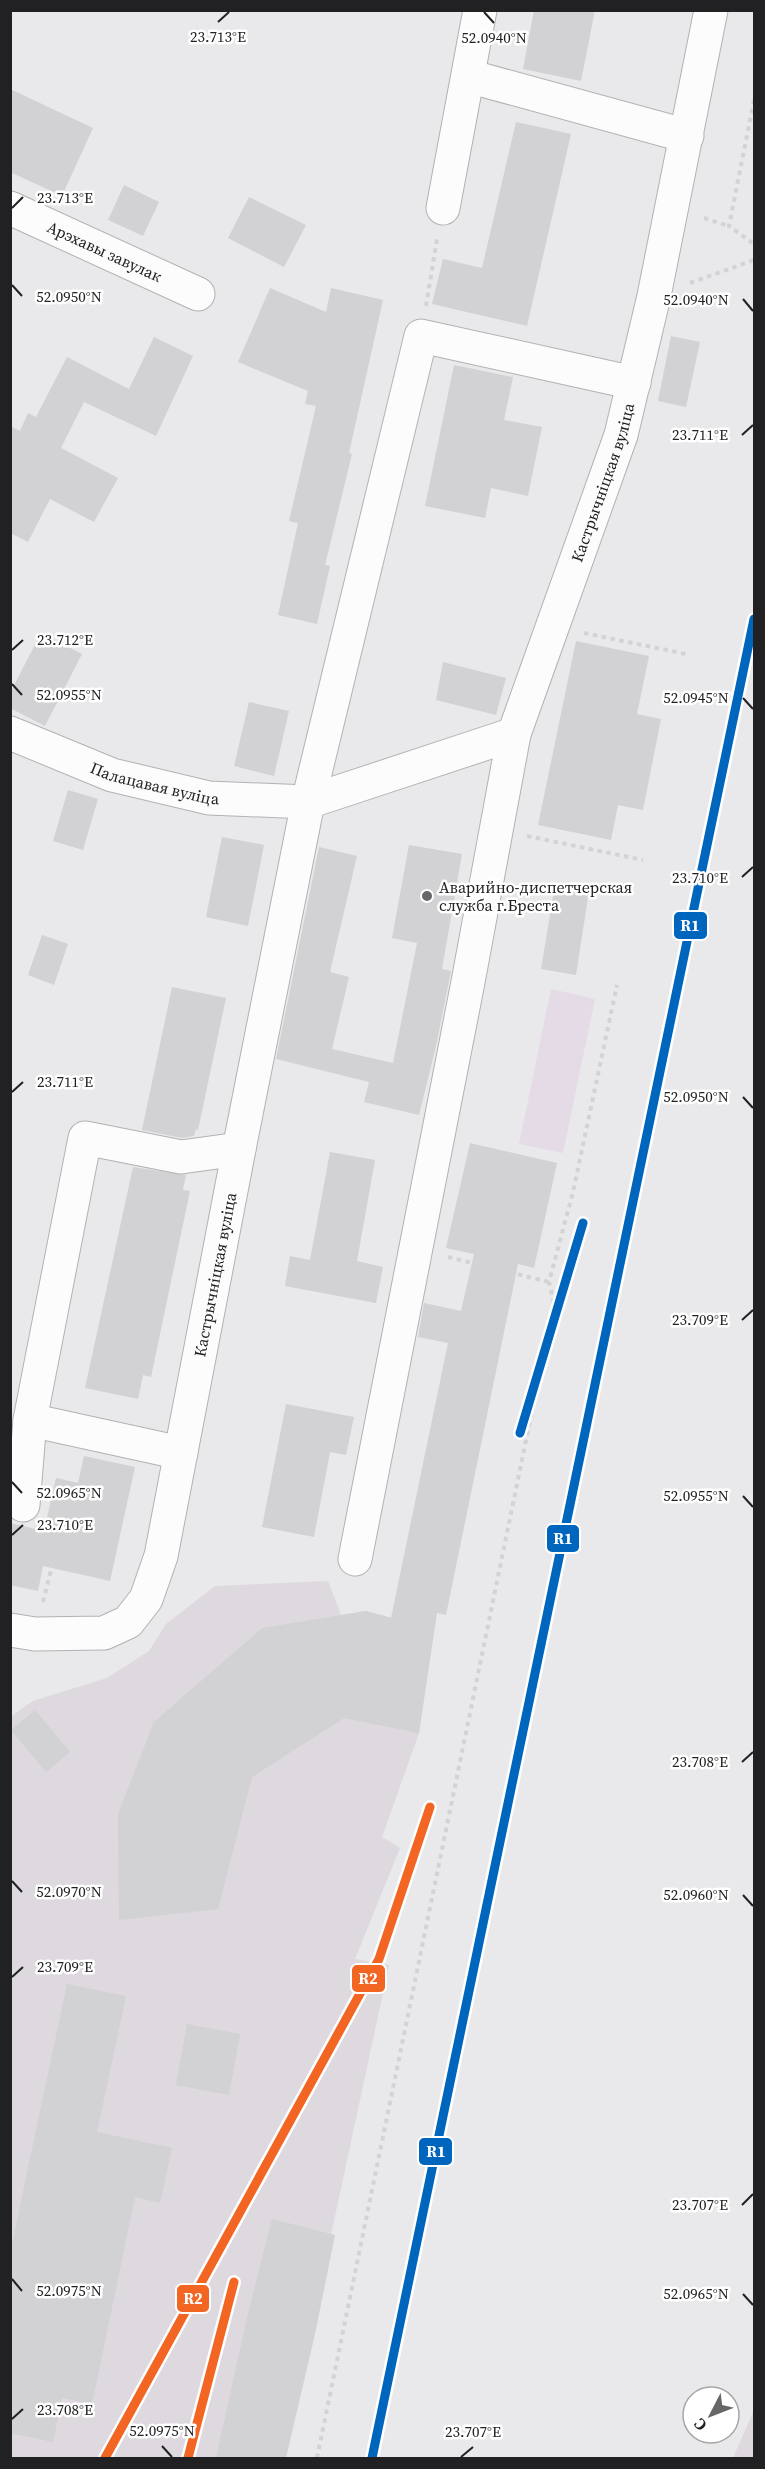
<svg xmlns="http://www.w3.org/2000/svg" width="765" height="2469" font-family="'Source Serif 4',serif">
  <rect width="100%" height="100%" fill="#e9e8ea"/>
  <path fill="#ded8df" d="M 328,1581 L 341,1615 L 366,1611 L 434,1629 L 419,1733 L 382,1837 L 400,1848 L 355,1959 L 389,1965 L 283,2458 L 11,2458 L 10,1717 L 33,1701 L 107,1678 L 149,1651 L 166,1624 L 215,1586 Z
    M 754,2410 L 754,2458 L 733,2458 Z"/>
  <path fill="#e5dbe7" d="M 551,989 L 595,999 L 563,1153 L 519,1144 Z"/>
  <path fill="#d2d1d3" d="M 534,10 L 595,10 L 581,81 L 523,69 Z
    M 10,89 L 93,128 L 62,196 L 10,172 Z
    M 516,122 L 571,134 L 527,326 L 432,304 L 443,259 L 482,268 Z
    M 124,185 L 159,202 L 143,236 L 108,220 Z
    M 249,197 L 306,225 L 284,267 L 228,238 Z
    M 270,288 L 326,312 L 331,288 L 383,300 L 349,453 L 352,454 L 325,565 L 330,566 L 317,624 L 278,615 L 298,523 L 289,521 L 316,406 L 305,404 L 308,391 L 238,362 Z
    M 671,336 L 700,342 L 686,407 L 658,401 Z
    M 154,337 L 193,356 L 156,436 L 84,402 L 61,448 L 118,478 L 94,522 L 50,499 L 28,542 L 10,533 L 10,426 L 20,431 L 28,413 L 36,417 L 67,357 L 129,389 Z
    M 454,365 L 513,377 L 504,420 L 542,427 L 528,496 L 491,488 L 485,518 L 425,506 Z
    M 41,633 L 82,654 L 45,726 L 10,708 L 10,693 Z
    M 576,641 L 649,656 L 637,714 L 661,719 L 643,810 L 618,805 L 611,840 L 538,825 Z
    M 443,662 L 506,678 L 496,715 L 436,700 Z
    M 249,702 L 289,711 L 274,776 L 234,766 Z
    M 68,790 L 98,799 L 83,850 L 53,841 Z
    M 222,837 L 264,845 L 248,926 L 206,917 Z
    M 409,845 L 462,854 L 442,969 L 451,971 L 436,1046 L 419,1115 L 364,1102 L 369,1082 L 276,1059 L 319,847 L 357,856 L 330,972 L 349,977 L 332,1049 L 393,1063 L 417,943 L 392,938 Z
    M 555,885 L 589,891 L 576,975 L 541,969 Z
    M 42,935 L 68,944 L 54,985 L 28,975 Z
    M 172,987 L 226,998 L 198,1130 L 196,1129 L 194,1136 L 182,1138 L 142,1130 Z
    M 470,1143 L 557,1163 L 534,1268 L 518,1264 L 446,1615 L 437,1613 L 419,1733 L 344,1718 L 252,1777 L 218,1909 L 119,1920 L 118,1814 L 154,1722 L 262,1628 L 366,1611 L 391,1618 L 448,1343 L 418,1337 L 424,1303 L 461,1311 L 474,1254 L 446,1248 Z
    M 330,1152 L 375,1160 L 357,1261 L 383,1267 L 376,1303 L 285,1286 L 290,1256 L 310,1260 Z
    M 133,1167 L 186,1175 L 183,1190 L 190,1191 L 151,1377 L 143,1375 L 138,1399 L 85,1388 Z
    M 286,1404 L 354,1417 L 346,1455 L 330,1452 L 314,1537 L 262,1527 Z
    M 84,1456 L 135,1467 L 110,1581 L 43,1566 L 38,1591 L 10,1585 L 10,1523 L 44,1531 L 56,1478 L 78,1483 Z
    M 35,1710 L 70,1752 L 46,1772 L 11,1730 Z
    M 67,1984 L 126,1996 L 97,2132 L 172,2148 L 160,2203 L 135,2197 L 92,2404 L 62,2398 L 53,2442 L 10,2433 L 10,2253 Z
    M 187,2024 L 240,2034 L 229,2095 L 176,2085 Z
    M 272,2219 L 335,2235 L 315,2334 L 286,2458 L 216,2458 L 247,2318 Z"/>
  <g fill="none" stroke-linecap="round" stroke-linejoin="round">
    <defs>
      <g id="minor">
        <path d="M 468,76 L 687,136"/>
        <path id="s1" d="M 10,208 L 198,294"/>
        <path d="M 443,208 L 480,10"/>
        <path id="s2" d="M 10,733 L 112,775 L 209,798 L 308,802 L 514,734"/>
        <path d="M 30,1420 L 181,1453"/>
        <path d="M 23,1505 L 30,1420 L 85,1138 L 181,1157 L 239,1149"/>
        <path id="s3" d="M 355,1559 L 468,982 L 514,734 L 621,435 L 654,296 L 711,10"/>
        <path id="s4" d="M 10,1630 L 35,1634 L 104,1633 L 128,1622 L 146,1599 L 161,1556 L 239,1149 L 308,802 L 421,336 L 634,383"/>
      </g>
    </defs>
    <use href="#minor" stroke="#b3b2b3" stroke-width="35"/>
    <path stroke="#d4d3d4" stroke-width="4" stroke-dasharray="4.5 4.5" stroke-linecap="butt" d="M 754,100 L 729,226 L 754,244
      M 704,218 L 729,226
      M 690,283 L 754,260
      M 426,306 L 437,239
      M 584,633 L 686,654
      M 527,836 L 643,860
      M 448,1257 L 549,1282
      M 53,1513 L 59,1514 L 58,1534
      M 43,1602 L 54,1558
      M 317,2458 L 554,1304 L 549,1282 L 573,1192 L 617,985"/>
    <use href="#minor" stroke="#fcfcfc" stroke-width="33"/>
    <defs>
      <path id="rail-1" d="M 520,1433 L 583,1223
        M 372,2458 L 754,619"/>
      <path id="rail-2" d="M 105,2458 L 379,1959 L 430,1807
        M 188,2458 L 234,2282"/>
    </defs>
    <use href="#rail-1" stroke="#fff" stroke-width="14"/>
    <use href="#rail-2" stroke="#fff" stroke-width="14"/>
    <use href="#rail-1" stroke="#0065bd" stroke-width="9"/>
    <use href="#rail-2" stroke="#f26522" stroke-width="9"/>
  </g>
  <path fill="none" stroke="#212022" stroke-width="2" d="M 484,12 L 494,23M 218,22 L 229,12M 12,208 L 23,197M 12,285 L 22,296M 743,299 L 753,311M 742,435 L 753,425M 12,650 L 23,640M 12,684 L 22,695M 743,698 L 753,709M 742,877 L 753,867M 12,1092 L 23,1082M 743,1097 L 753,1108M 742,1320 L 753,1310M 12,1482 L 22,1493M 743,1496 L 753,1507M 12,1535 L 23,1525M 742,1762 L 753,1752M 12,1881 L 22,1892M 743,1895 L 753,1906M 12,1977 L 23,1967M 742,2205 L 753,2194M 12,2279 L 22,2291M 743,2294 L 753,2305M 12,2419 L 23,2409M 162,2446 L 172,2457M 461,2457 L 473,2447"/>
  <circle fill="#676668" stroke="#fff" stroke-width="2" cx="427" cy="896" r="6"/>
  <g text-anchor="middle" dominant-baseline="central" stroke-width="5" stroke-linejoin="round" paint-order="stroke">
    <g font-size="16" fill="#212022" stroke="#fff">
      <text stroke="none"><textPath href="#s1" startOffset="104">Арэхавы завулак</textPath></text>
      <text stroke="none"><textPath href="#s3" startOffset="1107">Кастрычніцкая вуліца</textPath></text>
      <text stroke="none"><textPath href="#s2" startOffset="154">Палацавая вуліца</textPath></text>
      <text stroke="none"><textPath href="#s4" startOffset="482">Кастрычніцкая вуліца</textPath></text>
    </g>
    <g font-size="16" fill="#212022" stroke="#fff" text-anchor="start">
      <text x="439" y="887">Аварийно-диспетчерская<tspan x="439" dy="18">служба г.Бреста</tspan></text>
    </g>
  </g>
  <g font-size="15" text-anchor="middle" fill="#212022" stroke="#fff" stroke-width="5" stroke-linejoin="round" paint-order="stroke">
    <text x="218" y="42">23.713°E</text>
    <text x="494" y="43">52.0940°N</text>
    <text x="65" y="203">23.713°E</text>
    <text x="69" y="302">52.0950°N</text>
    <text x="696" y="305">52.0940°N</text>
    <text x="700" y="440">23.711°E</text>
    <text x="65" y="645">23.712°E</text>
    <text x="69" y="700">52.0955°N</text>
    <text x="696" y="703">52.0945°N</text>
    <text x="700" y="883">23.710°E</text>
    <text x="65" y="1087">23.711°E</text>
    <text x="696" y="1102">52.0950°N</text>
    <text x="700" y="1325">23.709°E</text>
    <text x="69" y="1498">52.0965°N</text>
    <text x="696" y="1501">52.0955°N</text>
    <text x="65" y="1530">23.710°E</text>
    <text x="700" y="1767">23.708°E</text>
    <text x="69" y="1897">52.0970°N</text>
    <text x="696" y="1900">52.0960°N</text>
    <text x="65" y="1972">23.709°E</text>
    <text x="700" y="2210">23.707°E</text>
    <text x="69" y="2296">52.0975°N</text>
    <text x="696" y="2299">52.0965°N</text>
    <text x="65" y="2415">23.708°E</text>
    <text x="162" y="2436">52.0975°N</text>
    <text x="473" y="2437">23.707°E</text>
  </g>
  <g stroke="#fff" stroke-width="2">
    <rect x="673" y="911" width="35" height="29" rx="6" fill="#0065bd"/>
    <rect x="546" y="1524" width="34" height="29" rx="6" fill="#0065bd"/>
    <rect x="351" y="1964" width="35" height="29" rx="6" fill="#f26522"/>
    <rect x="418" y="2137" width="35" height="29" rx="6" fill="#0065bd"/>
    <rect x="176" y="2284" width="34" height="29" rx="6" fill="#f26522"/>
  </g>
  <g font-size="16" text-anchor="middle" font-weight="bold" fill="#fff">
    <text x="690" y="931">R1</text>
    <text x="563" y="1544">R1</text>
    <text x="368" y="1984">R2</text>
    <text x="436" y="2157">R1</text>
    <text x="193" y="2304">R2</text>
  </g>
  <rect width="765" height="2469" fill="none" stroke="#212022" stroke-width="24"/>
  <g transform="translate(711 2415) rotate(228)"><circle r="28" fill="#ffffff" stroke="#a6a6a7" stroke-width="1.5"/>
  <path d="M0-4.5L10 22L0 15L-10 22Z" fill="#676668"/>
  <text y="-9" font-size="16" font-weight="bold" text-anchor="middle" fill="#212022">С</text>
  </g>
</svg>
